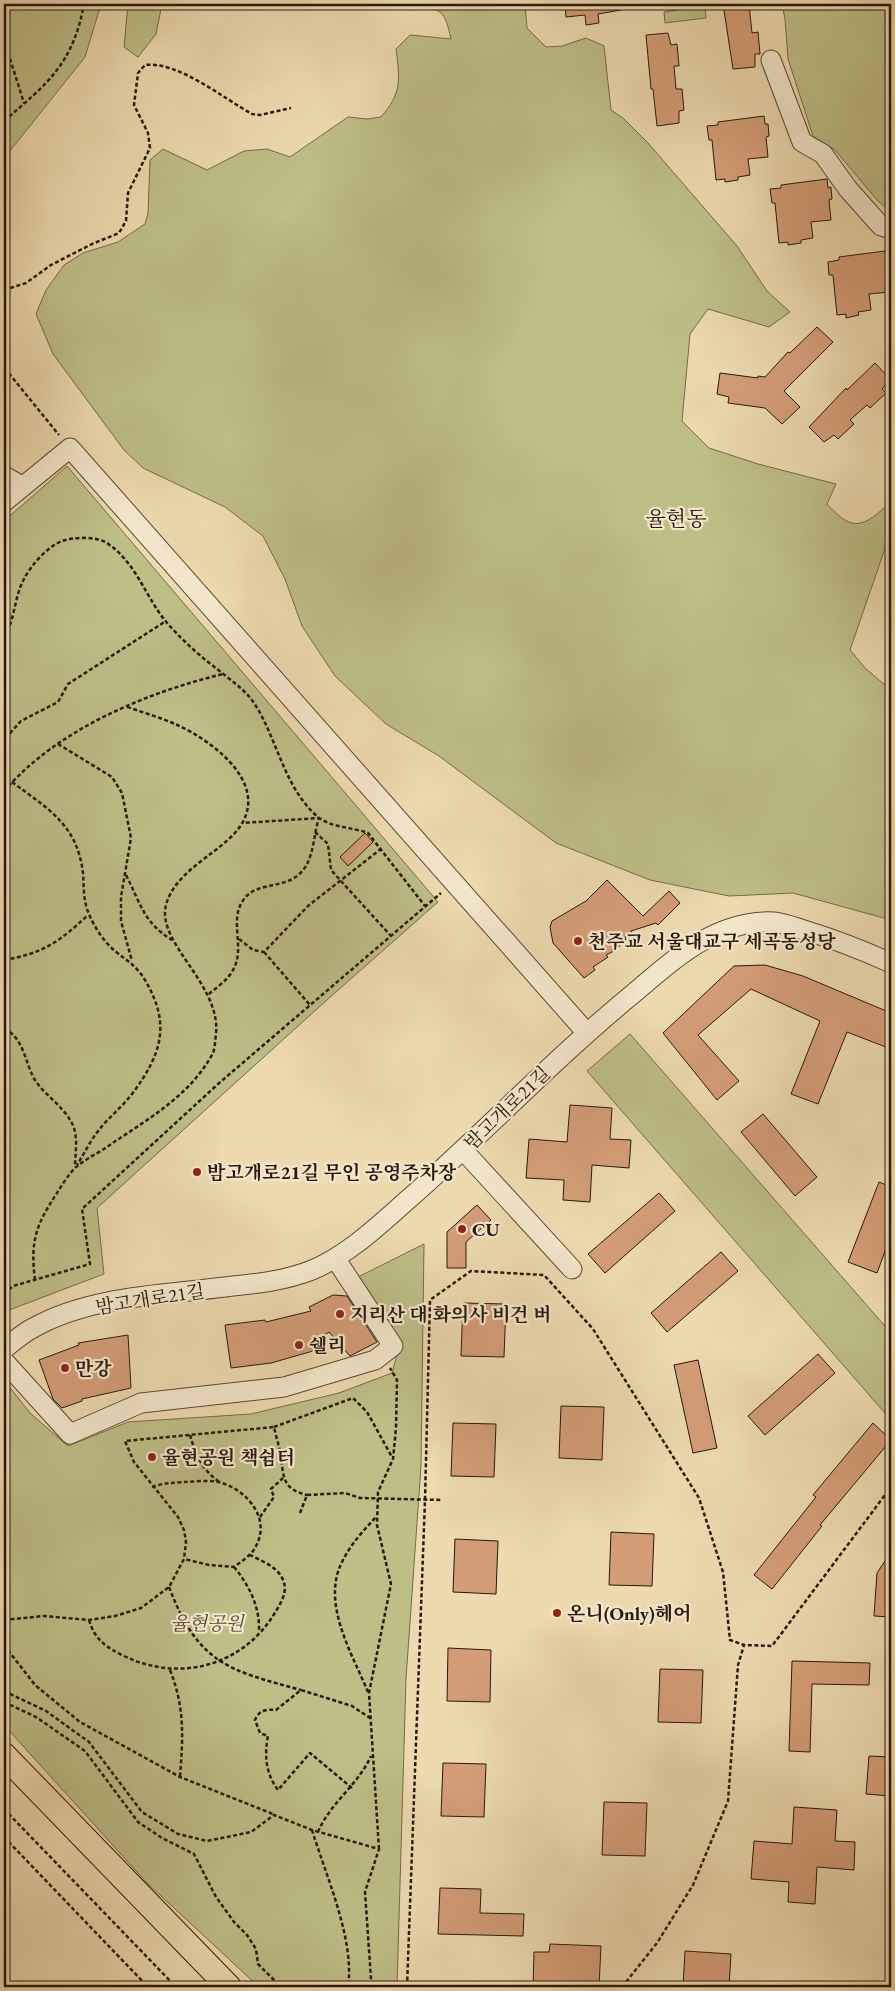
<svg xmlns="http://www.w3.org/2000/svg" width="895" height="1991" font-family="'EB Garamond','Noto Serif KR',serif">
  <rect width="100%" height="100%" fill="#eddaaf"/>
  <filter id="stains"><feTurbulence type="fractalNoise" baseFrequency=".004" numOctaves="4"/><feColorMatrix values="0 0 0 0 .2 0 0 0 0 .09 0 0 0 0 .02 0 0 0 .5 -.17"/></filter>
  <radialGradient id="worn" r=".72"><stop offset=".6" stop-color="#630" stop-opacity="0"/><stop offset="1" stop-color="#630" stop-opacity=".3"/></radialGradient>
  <path fill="#bebe87" stroke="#736b4a" d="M 4,4 L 101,4 L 85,57 L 9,152 L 4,152 Z
    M 128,4 L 162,4 L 156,34 L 138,57 L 124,47 Z
    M 408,4 L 525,4 L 527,28 L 546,47 L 562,46 L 586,38 L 604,46 L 611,110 L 623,118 L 648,143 L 737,246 L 767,291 L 790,312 L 769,327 L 708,309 L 690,334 L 682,421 L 709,448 L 758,464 L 836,484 L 827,504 C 850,529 860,530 885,507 L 891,509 L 891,531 L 850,650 L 866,669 L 891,690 L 891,920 L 793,893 L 729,896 L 650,880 L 556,843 L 439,756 L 386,724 L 335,676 L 302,626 L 285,579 L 263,536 L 225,507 L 143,468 L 124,450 L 53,354 L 36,314 L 46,290 L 64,265 L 83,253 L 118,242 L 145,224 L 148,213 L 150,160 L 163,149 L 207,170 L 244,151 L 267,149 L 290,157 L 348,117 L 367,119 L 381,117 C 402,93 400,80 396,49 L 410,35 L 451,39 C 444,6 440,10 408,4 Z
    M 678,4 L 705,4 L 706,18 L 665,23 L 664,12 L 678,10 Z
    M 782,4 L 891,4 L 891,213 L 877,200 L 835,150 L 813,136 L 788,59 L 785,19 Z
    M 67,466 L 438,902 L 328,999 L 97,1208 L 104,1274 L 4,1312 L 4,521 Z
    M 630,1034 L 891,1333 L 891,1420 L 587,1071 Z
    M 424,1244 L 421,1466 L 406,1679 L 397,1987 L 259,1987 L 147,1883 L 4,1725 L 4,1380 L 30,1413 L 68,1446 L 128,1422 L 251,1414 L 339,1393 L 392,1373 L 400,1343 L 356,1278 Z"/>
  <path fill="#d49d77" stroke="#28180d" d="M 565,4 L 620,4 L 621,10 L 598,14 L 599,23 L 586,25 L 585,15 L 566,17 Z
    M 723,4 L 749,4 L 752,33 L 758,32 L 760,54 L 755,54 L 755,67 L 733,69 Z
    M 668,33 L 671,45 L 677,44 L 679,66 L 674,66 L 676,89 L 682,89 L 684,110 L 679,111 L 679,123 L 657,126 L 653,89 L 651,89 L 646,35 Z
    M 764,116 L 765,124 L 768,124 L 769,136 L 766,137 L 768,157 L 748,159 L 750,175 L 738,177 L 738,180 L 725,182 L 725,179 L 716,180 L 712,140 L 709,140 L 707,126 L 718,125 L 718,122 Z
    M 827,179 L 828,188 L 831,187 L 832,199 L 829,200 L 831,220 L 811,222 L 813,238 L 801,240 L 801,243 L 788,245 L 788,242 L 779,243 L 775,203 L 772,203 L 770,189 L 781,188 L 781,185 Z
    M 885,251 L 886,260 L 889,259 L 890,272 L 886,272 L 889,292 L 869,294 L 871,310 L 858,312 L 859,315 L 846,318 L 846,314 L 837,315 L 833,275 L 829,275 L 828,262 L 839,260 L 839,257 Z
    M 817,327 L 833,342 L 784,391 L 800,407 L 782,424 L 765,408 L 728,403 L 729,397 L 717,394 L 720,373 L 758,378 L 758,376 L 765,377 L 788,352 L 790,353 Z
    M 875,363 L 890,379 L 882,389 L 886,393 L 870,408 L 867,405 L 850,420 L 854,424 L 838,439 L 834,435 L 824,442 L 809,427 L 846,388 L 847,390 Z
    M 365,833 L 373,842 L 348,866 L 340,857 Z
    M 607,880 L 643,916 L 669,891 L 680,903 L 658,925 L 656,923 L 631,931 L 633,934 L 625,937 L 626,940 L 618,943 L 620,946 L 612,949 L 614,951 L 606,955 L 608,957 L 593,967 L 595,970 L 584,978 L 553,943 L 550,927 L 552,921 L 586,901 Z
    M 765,965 L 803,976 L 891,1013 L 891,1049 L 847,1032 L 818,1104 L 791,1094 L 820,1021 L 751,989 L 698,1035 L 739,1081 L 717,1100 L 663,1033 L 734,966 Z
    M 570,1105 L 612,1108 L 610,1139 L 631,1140 L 629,1168 L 592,1165 L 590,1202 L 563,1200 L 564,1180 L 526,1178 L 529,1139 L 567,1142 Z
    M 763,1114 L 817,1177 L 795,1196 L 741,1132 Z
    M 879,1182 L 891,1187 L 891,1235 L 877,1273 L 848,1262 Z
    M 659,1193 L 675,1211 L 605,1273 L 588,1254 Z
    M 477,1205 L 491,1220 L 466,1242 L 466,1268 L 447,1268 L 447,1232 Z
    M 721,1252 L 738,1271 L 667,1332 L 651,1313 Z
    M 333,1295 L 347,1296 L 377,1342 L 350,1356 L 329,1332 L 311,1343 L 313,1351 L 271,1363 L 231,1368 L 225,1325 L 265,1320 L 266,1322 L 311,1311 L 309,1307 Z
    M 463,1303 L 506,1304 L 504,1357 L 461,1356 Z
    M 128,1335 L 131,1388 L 82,1399 L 82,1401 L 62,1408 L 53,1399 L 39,1360 L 79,1345 L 78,1343 Z
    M 818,1354 L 835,1373 L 765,1435 L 748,1416 Z
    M 698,1360 L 717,1448 L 693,1453 L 674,1365 Z
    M 561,1406 L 604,1407 L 602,1460 L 559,1458 Z
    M 453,1423 L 496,1424 L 494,1477 L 451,1476 Z
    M 873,1423 L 891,1440 L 820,1525 L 822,1526 L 772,1589 L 754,1575 L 816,1497 L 813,1495 Z
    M 611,1532 L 654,1534 L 652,1586 L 609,1585 Z
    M 455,1539 L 498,1541 L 496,1594 L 453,1592 Z
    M 891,1552 L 891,1617 L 874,1616 L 877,1573 Z
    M 448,1648 L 491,1650 L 490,1702 L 447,1701 Z
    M 792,1661 L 870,1663 L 869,1685 L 812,1684 L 810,1752 L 789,1751 Z
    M 660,1669 L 703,1670 L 701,1723 L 658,1722 Z
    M 869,1756 L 891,1757 L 891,1796 L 866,1794 Z
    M 443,1763 L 486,1764 L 484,1817 L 441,1816 Z
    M 604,1802 L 647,1803 L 645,1856 L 602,1855 Z
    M 794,1807 L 837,1810 L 835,1841 L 855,1842 L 854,1870 L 817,1867 L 815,1904 L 788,1902 L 789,1882 L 751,1879 L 754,1841 L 792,1844 Z
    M 440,1888 L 481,1889 L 480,1913 L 524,1914 L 523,1936 L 438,1934 Z
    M 550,1944 L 601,1946 L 599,1987 L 533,1987 L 534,1952 L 549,1952 Z
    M 685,1951 L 731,1954 L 729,1987 L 683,1987 Z"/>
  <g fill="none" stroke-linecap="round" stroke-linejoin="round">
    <defs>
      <path id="minor" d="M 771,60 L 802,142 L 823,154 L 848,189 L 881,226 L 891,229
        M 4,476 L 22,486
        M 4,502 L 70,448 L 586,1032
        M 463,1150 L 572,1269
        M 4,1349 C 13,1342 23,1333 33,1328 C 90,1296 163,1295 225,1287 C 254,1284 285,1281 312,1270 C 350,1254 381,1223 412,1196 C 487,1130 556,1057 634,993 C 674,959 717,919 774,922 C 783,923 794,927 804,930 C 834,939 862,950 891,963
        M 4,1361 L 70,1434 L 141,1403 L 284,1387 L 375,1360 L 393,1346 L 335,1258"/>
      <path id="major" d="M 4,1755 L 229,1987"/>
    </defs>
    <use href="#minor" stroke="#594836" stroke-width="21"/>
    <use href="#major" stroke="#28180d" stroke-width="26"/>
    <path stroke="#28180d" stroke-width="2.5" stroke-dasharray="4 2.5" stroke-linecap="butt" d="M 4,40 L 24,103
      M 4,121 C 48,83 73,64 84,4
      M 4,290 L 26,283 L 51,265 L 92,244 L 119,233 L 126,221 L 128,193 L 150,148 L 148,133 L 134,105 L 138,73 L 145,65 C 178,61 223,98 252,114 L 260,115 L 291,108
      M 4,366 L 7,371
      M 4,373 L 7,371 L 59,435
      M 4,637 C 15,620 14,599 23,581 C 30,566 47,547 62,541 C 74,537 96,536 107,543 C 137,563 146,599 168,624 C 184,642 202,658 221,672 C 234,683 247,691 256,706 C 278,742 285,789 318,817 C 332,828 352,827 368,833 L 425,906
      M 58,744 L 112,777 L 122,793 L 131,838 L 121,897 L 121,921 L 132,961
      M 4,745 L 11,732 L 21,721 L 58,702 L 68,684 L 166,621
      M 12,782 C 48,809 77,824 83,873 C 84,887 83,901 89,914 C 94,927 105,943 115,951 C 127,961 136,965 145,980 C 171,1024 162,1054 132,1094 C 122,1107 109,1117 99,1130 C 90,1141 84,1154 77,1165
      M 4,791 C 58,729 145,693 223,674
      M 315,832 L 328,844 L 331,870 L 391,936
      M 126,875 C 141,904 143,922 172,940
      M 239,939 L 253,950 L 264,952 L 308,906 L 382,848
      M 264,952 L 310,1005
      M 4,960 C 44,953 59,942 88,915
      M 209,994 C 217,987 228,980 233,970 C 246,948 228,920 244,899 C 259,879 290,892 306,866 C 314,852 314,833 319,818 L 242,823
      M 4,1029 C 25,1037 25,1067 37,1083 C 49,1099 67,1109 74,1128 C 78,1141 75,1154 75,1167
      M 35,1280 C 30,1241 36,1225 57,1193 C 62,1185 68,1175 75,1168 C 83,1161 94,1155 104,1149 C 144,1121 189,1098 213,1053 C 215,1048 215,1041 216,1034 C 221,984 156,943 166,905 C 174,874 211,857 232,836 C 278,790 216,742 175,724 C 159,717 141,712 125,706
      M 4,1294 L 13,1286 L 90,1264 L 82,1209 L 218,1084 L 441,893
      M 274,1427 L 353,1398 L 367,1412 L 392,1457
      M 190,1435 C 195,1453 203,1472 220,1482
      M 152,1487 C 162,1483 172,1483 183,1482 C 195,1482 210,1479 222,1483 C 247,1491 271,1518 256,1546 C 252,1555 242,1561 234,1567 L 209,1565 L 184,1559
      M 300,1513 L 307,1495 L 345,1493 L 360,1498 L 442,1500
      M 260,1517 L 274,1497 L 271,1489 L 283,1478
      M 234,1567 C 249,1585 260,1607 259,1631
      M 169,1587 C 198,1663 227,1670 301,1690
      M 4,1620 L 44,1616 L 89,1620 L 115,1616 L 141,1608 L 169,1587 L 184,1559 L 186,1542 L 184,1530 L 178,1517 L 134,1462 L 125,1441 L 274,1427 C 276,1437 280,1448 281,1458 C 284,1479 283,1489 307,1495
      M 89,1620 C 95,1640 106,1647 124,1656 C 180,1683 244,1666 276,1611 C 283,1599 289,1589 281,1576 C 275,1566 260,1560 250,1555
      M 4,1645 L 35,1685 L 80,1722 L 180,1777 L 273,1814
      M 170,1670 C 185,1708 183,1737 180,1777
      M 4,1691 L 46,1711 L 89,1742 L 142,1812 L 178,1834 L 207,1841 L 251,1832 L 274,1815 L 312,1830 L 379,1849 L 365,1892 L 371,1979 L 368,1987
      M 368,1692 C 352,1653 320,1602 343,1560 C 351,1544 364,1530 376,1517
      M 4,1702 L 36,1717 L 85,1751 L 138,1822 L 162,1838 L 194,1854 L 216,1897 L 234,1922 L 247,1935 L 256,1949 L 258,1964 L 279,1985 L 291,1987
      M 352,1788 L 310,1753 L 278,1790 C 266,1774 264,1756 268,1736 L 260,1733 L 255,1720 C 259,1710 266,1709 276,1710 L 301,1690 L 352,1706 L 370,1718
      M 4,1809 L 176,1987
      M 312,1830 C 326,1876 355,1940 348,1987
      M 318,1832 C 330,1803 358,1785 371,1756
      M 4,1837 L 148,1987
      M 379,1849 L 369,1693 L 391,1584 L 377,1525 L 378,1492 L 393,1459 L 396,1428 L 397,1380 L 390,1368
      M 407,1987 L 425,1500 L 430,1300 L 471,1271 L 544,1275 L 593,1329 L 699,1498 L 723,1572 L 730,1640 L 744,1645 L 772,1646 L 891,1487
      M 622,1987 L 657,1943 L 693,1885 L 728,1801 L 738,1665 L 744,1645"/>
    <use href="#minor" stroke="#f3e7cb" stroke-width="19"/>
    <use href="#major" stroke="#eddaaf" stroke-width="24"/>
  </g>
  <g fill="#8f2418" stroke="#f3e7cb" stroke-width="2">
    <circle cx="578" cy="941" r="5"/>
    <circle cx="197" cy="1172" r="5"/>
    <circle cx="462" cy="1229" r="5"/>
    <circle cx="340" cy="1314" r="5"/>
    <circle cx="299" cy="1345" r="5"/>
    <circle cx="65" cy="1368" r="5"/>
    <circle cx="152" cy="1457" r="5"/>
    <circle cx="557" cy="1613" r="5"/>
  </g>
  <g text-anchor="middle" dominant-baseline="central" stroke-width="4.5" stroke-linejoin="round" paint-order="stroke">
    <g font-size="19" font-weight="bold" fill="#28180d" stroke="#f3e7cb" text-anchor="start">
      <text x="588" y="941">천주교 서울대교구 세곡동성당</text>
      <text x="207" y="1172">밤고개로21길 무인 공영주차장</text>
      <text x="472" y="1229">CU</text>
      <text x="350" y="1314">지리산 대 화의사 비건 버</text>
      <text x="309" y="1345">쉘리</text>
      <text x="75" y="1368">만강</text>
      <text x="162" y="1457">율현공원 책쉼터</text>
      <text x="567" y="1613">온니(Only)헤어</text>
    </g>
    <g font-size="19" fill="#28180d" stroke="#f3e7cb">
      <text transform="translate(507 1108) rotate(-44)">밤고개로21길</text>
      <text transform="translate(150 1299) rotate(-9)">밤고개로21길</text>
    </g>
    <g font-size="19" font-style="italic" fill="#554a32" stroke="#f3e7cb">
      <text x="207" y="1623">율현공원</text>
    </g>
    <g font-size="21" fill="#28180d" stroke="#f3e7cb">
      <text x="676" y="518">율현동</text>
    </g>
  </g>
  <rect width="895" height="1991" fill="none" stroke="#eddaaf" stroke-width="20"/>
  <rect x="5" y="5" width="885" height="1981" fill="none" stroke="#28180d" stroke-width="2.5"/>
  <rect x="10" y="10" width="875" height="1971" fill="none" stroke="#28180d"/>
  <rect width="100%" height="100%" filter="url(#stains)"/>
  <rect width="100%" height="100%" fill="url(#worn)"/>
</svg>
